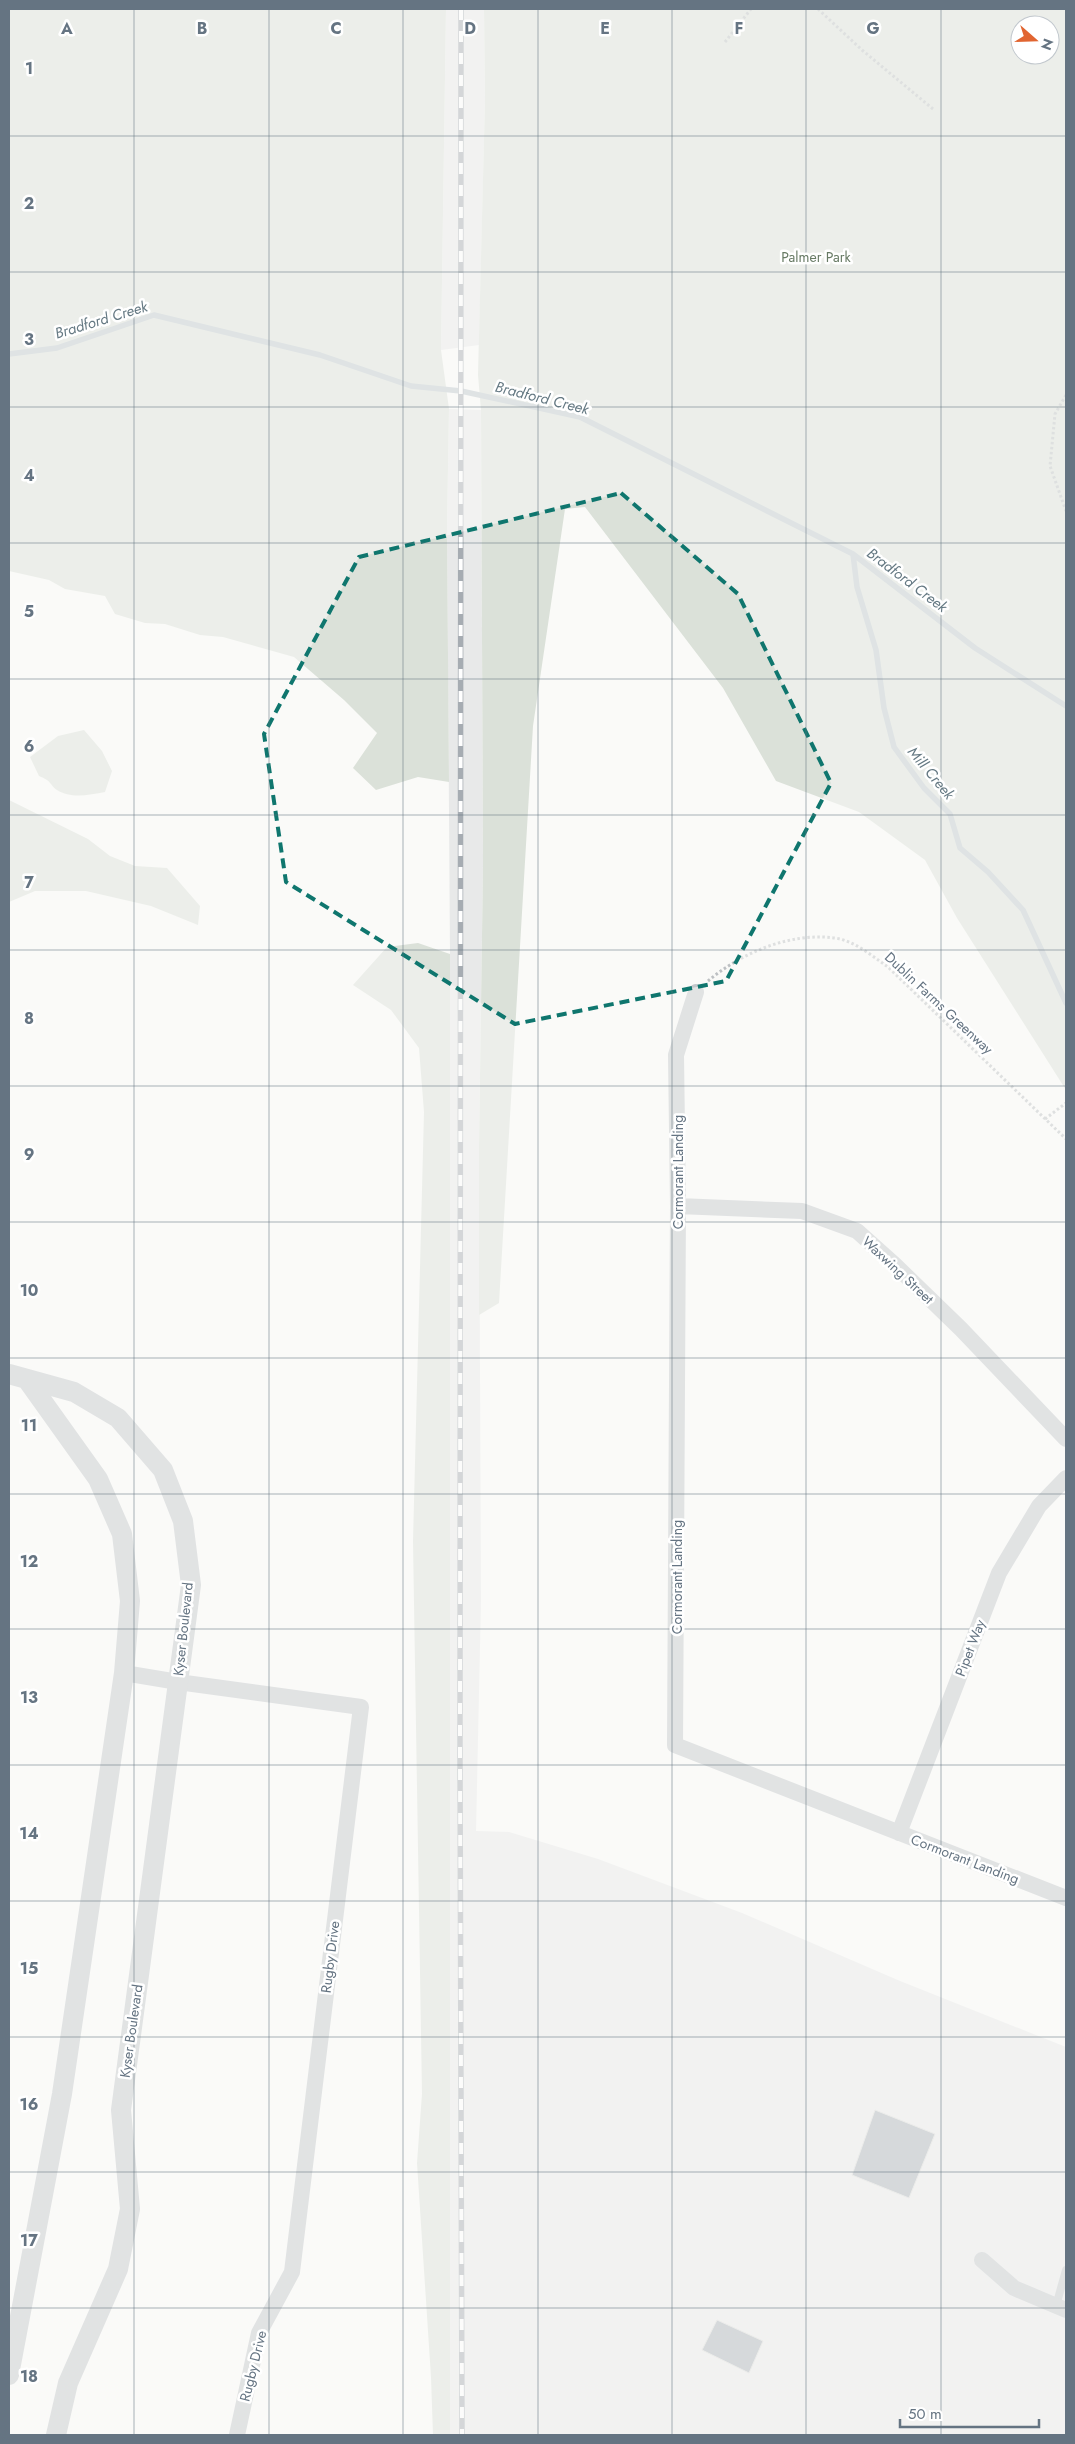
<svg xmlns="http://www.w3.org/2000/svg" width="1075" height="2444" font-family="Jost,sans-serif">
  <rect width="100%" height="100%" fill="#fafaf8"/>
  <path fill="#e8e9e9" d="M 446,9 L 484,9 L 485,100 L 479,345 L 441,350 Z
    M 449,409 L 481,410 L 483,864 L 479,1146 L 481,1600 L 476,1831 L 509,1832 L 598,1859 L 742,1913 L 900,1981 L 1066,2047 L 1066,2435 L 450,2435 L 450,954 L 447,528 Z"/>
  <path fill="#dbe1d9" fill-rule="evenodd" d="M 9,9 L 446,9 L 441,350 L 449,409 L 447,528 L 449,782 L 418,777 L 376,790 L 353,768 L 377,733 L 344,700 L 294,657 L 223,637 L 200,635 L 165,624 L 145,623 L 115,614 L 105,596 L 65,589 L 49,580 L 9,571 Z
    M 484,9 L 1066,9 L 1066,1090 L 957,918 L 925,860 L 859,812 L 776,781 L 723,688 L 585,507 L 565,509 L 533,726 L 499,1303 L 479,1315 L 479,1146 L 483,864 L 481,410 L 478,375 L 485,100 ZM 1020,25 L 1050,25 L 1050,55 L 1020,55 Z
    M 84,730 L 102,751 L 112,771 L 105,792 C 89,795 71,799 57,790 C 49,784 52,781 39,776 L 30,757 L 58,736 Z
    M 9,800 L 88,839 L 110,856 L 135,866 L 167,868 L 200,906 L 198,925 L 151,906 L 86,891 L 35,891 L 9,902 Z
    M 418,943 L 450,954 L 450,2435 L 433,2435 L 431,2377 L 417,2163 L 422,2094 L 413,1541 L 424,1112 L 419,1048 L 391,1010 L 353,985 L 387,947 Z"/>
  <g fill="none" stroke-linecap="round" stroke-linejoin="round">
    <path stroke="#bec7cd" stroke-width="5.5" d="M 9,354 L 57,348 L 154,315 L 320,355 L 411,386 L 461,391 L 580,417 L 853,554 L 975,648 L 1066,706
      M 853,554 L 857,587 L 876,650 L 884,708 L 894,747 L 924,788 L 950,814 L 960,848 L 988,872 L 1023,910 L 1066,1003"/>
  </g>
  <path fill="#aab2b9" stroke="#dcdcda" d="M 875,2110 L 935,2134 L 909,2198 L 852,2175 Z
    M 717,2320 L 763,2341 L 749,2373 L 702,2350 Z"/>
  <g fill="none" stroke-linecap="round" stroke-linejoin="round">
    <path stroke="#bdc0c3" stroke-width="3" stroke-dasharray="2.5 2.5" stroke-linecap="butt" d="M 818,9 L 862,50 L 933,109
      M 725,42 L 751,9
      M 1066,395 L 1055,414 L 1050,466 L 1066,511
      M 708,981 C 741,953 790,932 835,938 C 855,941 872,956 888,967 L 1066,1139
      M 1045,1119 L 1066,1103"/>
    <path stroke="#c3c7cb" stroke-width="8" d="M 1056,2306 L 1066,2270"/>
    <path stroke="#c3c7cb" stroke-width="16" d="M 696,992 L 676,1055 L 678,1206 L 675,1745 L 1066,1898
      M 678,1206 L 802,1211 L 857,1231 L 895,1265 L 961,1329 L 1066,1439
      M 124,1673 L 178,1682 L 361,1707 L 292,2272 L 259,2333 L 237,2435
      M 899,1833 L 999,1573 L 1039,1506 L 1066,1478
      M 982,2260 L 1014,2288 L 1066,2310"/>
    <path stroke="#c3c7cb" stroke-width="20" d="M 9,1374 L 74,1392 L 118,1418 L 163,1470 L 183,1521 L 191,1585 L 121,2110 L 130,2209 L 118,2269 L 68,2383 L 56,2435
      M 9,2375 L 62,2094 L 124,1673 L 130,1601 L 122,1534 L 98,1479 L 28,1381"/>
    <defs>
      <path id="rail" d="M 461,9 L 460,1757 L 462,2435"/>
    </defs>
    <use href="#rail" stroke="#a6acb2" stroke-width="5.5"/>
    <use href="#rail" stroke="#fff" stroke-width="4" stroke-dasharray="11" stroke-linecap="butt"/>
  </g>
  <path d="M0 0H1075V2444H0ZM 621,493 L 738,594 L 831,783 L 726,981 L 515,1024 L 286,882 L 264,734 L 359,557 Z" fill="#fafaf8" fill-opacity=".55" fill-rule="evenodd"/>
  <path fill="none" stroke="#0f766e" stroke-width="4" stroke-dasharray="10 6" stroke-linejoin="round" d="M 621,493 L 738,594 L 831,783 L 726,981 L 515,1024 L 286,882 L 264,734 L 359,557 Z"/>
  <path fill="none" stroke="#657482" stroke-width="1" stroke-opacity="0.55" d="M 134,9 L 134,2435M 269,9 L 269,2435M 403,9 L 403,2435M 538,9 L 538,2435M 672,9 L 672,2435M 806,9 L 806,2435M 941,9 L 941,2435M 9,136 L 1066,136M 9,272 L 1066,272M 9,407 L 1066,407M 9,543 L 1066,543M 9,679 L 1066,679M 9,815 L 1066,815M 9,950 L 1066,950M 9,1086 L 1066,1086M 9,1222 L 1066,1222M 9,1358 L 1066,1358M 9,1494 L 1066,1494M 9,1629 L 1066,1629M 9,1765 L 1066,1765M 9,1901 L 1066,1901M 9,2037 L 1066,2037M 9,2172 L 1066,2172M 9,2308 L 1066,2308"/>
  <g text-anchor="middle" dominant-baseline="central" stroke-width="5" stroke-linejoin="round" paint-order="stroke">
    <g font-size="14" fill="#677a64" stroke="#fff">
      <text x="816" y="257">Palmer Park</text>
    </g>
    <g font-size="14" fill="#657482" stroke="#fff">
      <text transform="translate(939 1003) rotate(43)">Dublin Farms Greenway</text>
      <text transform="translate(678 1172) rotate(-90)">Cormorant Landing</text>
      <text transform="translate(898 1270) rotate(43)">Waxwing Street</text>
      <text transform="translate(677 1577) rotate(-90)">Cormorant Landing</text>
      <text transform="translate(183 1629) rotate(-84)">Kyser Boulevard</text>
      <text transform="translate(970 1648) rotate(-69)">Pipet Way</text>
      <text transform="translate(965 1859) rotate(21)">Cormorant Landing</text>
      <text transform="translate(330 1957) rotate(-83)">Rugby Drive</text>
      <text transform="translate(131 2031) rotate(-82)">Kyser Boulevard</text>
      <text transform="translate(253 2366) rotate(-76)">Rugby Drive</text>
    </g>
    <g font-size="15" font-style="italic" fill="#657983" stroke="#fff">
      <text transform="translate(101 320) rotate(-17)">Bradford Creek</text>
      <text transform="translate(542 398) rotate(14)">Bradford Creek</text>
      <text transform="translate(907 580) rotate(37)">Bradford Creek</text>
      <text transform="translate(931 773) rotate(50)">Mill Creek</text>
    </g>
  </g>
  <g font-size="16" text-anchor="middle" font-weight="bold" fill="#657482" stroke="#fff" stroke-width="5" stroke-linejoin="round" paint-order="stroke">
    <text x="67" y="34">A</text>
    <text x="202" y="34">B</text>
    <text x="336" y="34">C</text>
    <text x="470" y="34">D</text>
    <text x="605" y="34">E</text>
    <text x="739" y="34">F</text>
    <text x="873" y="34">G</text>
    <text x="29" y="74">1</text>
    <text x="29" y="209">2</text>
    <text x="29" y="345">3</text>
    <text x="29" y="481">4</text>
    <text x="29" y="617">5</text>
    <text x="29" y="752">6</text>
    <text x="29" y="888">7</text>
    <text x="29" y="1024">8</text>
    <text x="29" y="1160">9</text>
    <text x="29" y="1296">10</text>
    <text x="29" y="1431">11</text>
    <text x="29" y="1567">12</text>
    <text x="29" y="1703">13</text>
    <text x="29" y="1839">14</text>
    <text x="29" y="1974">15</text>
    <text x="29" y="2110">16</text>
    <text x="29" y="2246">17</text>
    <text x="29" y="2382">18</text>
  </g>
  <rect width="1075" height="2444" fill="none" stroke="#657482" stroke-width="20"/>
  <g transform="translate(1035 40) rotate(110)"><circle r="24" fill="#ffffff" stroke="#c1c7cd"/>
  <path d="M0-4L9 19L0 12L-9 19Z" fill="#e16531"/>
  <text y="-8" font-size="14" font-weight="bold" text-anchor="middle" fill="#657482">N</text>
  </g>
  <path d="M900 2419v8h139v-8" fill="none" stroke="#657482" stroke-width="2.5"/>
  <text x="908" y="2419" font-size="15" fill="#657482" stroke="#ffffff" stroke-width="4" paint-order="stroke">50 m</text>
</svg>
